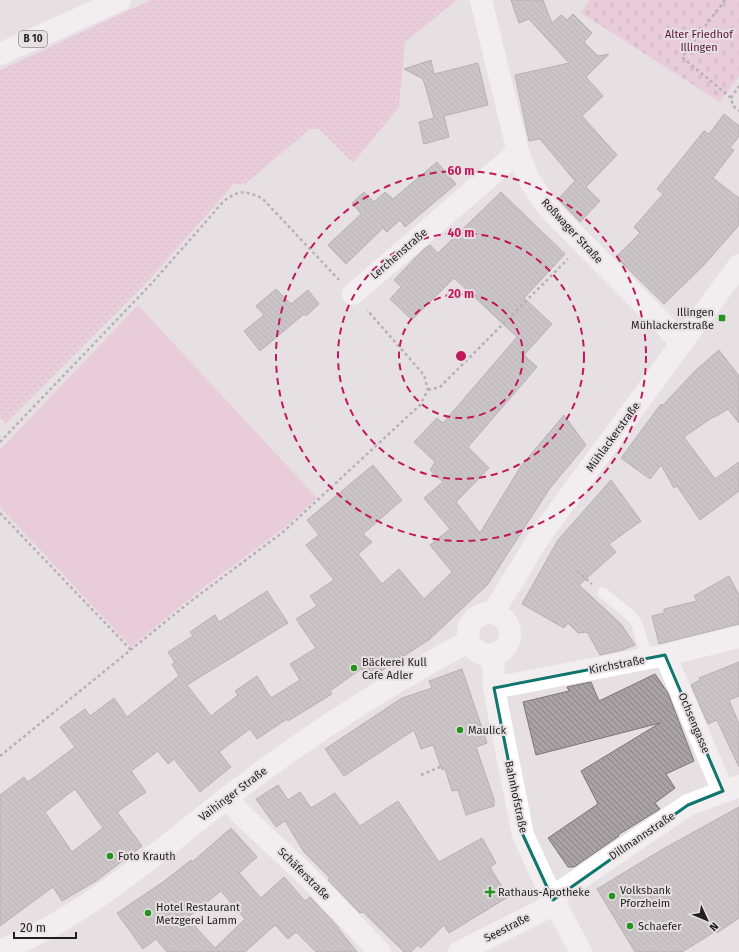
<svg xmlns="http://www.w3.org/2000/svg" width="739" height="952" font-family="'Fira Sans',sans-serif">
  <defs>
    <pattern id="grass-dots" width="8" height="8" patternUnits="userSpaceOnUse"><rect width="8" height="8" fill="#e9b4ca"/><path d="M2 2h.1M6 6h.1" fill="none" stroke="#c89aad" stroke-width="1.8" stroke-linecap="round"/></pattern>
    <pattern id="cemetery-stones" width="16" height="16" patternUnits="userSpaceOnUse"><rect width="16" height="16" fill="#e9b4ca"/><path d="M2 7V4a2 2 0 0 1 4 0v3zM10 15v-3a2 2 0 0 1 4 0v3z" fill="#c89aad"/></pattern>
    <pattern id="building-back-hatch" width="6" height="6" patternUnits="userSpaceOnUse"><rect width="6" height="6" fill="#a8a2a4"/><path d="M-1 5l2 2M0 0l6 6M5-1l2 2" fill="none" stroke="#888385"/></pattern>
  </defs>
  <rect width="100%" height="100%" fill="#e7e0e3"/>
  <path fill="url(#grass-dots)" d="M 151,0 L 457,0 L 405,42 L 399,107 L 353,163 L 319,129 L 310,129 L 245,184 L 234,184 L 148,281 L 6,423 L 0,417 L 0,70 Z"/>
  <path fill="url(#cemetery-stones)" d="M 590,0 L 739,0 L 739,76 L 720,102 L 581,13 Z"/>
  <path fill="#e9b4ca" d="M 138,305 L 317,498 L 285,527 L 204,587 L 131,647 L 0,507 L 0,450 Z"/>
  <path fill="url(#building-back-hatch)" stroke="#7d777a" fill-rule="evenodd" d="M 511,0 L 543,0 L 552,23 L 561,15 L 567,20 L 573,14 L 592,33 L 584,42 L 598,56 L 609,54 L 586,77 L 603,96 L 582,116 L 617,155 L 586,187 L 600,201 L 580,222 L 558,199 L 575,181 L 540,139 L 529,141 L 515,75 L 569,63 L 529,19 L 519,23 Z
    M 431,60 L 434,74 L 478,63 L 488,105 L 444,116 L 449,137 L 424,144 L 419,122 L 434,118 L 427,92 L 423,79 L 404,69 Z
    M 724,114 L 739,126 L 739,136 L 730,148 L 734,150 L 713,178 L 739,198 L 739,225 L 704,265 L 664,304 L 616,257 L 640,233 L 634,227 L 663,194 L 657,189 L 704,131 L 709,134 Z
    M 437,162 L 456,184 L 405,227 L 400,220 L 387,232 L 383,228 L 346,264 L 328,245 L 361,214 L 352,203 L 364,192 L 374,202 L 385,192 L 393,199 Z
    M 501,192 L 565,254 L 524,298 L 552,324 L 524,355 L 537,367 L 468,447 L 489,468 L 456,502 L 480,533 L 521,466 L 564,415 L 586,445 L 550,488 L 488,584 L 430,639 L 369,679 L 361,669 L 330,691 L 332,694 L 288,721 L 287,719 L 257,739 L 250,729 L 219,752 L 231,767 L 200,792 L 174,759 L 168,764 L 158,751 L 131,771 L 146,792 L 117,812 L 142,846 L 96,881 L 62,901 L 53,887 L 0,926 L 0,795 L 24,777 L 28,782 L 75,747 L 60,727 L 85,709 L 90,716 L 114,698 L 127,717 L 179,676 L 172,664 L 175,663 L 168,652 L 193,636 L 190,632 L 215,615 L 219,622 L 267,591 L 288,623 L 187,685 L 211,716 L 238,695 L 235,691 L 257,676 L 271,698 L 300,680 L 290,664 L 316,648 L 296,619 L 317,606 L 310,596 L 334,580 L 306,545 L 319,535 L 307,520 L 373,465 L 402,500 L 363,534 L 372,542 L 358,554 L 382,584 L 399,569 L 424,599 L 452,572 L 430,545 L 450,529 L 424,498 L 443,482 L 430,470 L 435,462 L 414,442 L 437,418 L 443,423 L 517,337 L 454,278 L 412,320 L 390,299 L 401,287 L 394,280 L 424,249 L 430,245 L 438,253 ZM 75,789 L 103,828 L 72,852 L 45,812 Z
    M 276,289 L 291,304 L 308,290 L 319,304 L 306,316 L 304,314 L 260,351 L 244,331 L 264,315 L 256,306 Z
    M 719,350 L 739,376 L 739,423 L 728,409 L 713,418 L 713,417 L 684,437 L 715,479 L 739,462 L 739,491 L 700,520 L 677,486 L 674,488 L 661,465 L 650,479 L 621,458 L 661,404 L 662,406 L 696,370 Z
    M 611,480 L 641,521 L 609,544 L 616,552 L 579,585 L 621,624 L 635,645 L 622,650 L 600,655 L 587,632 L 578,633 L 568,623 L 564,628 L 522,604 L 558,540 Z
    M 729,576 L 739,595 L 739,624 L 659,644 L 652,616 L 664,613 L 664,609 L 697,601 L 694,596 Z
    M 739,662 L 739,696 L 729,700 L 739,724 L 739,767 L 717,720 L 708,724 L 691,685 L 700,680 L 699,678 Z
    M 462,669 L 487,743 L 476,747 L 494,799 L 494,806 L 466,815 L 458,790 L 452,791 L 445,769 L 442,770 L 433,745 L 421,749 L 414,730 L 344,776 L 325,749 L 402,698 L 432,688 L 429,681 Z
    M 655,674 L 668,693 L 694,761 L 666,774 L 675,788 L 655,803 L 660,809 L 618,835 L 619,836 L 574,867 L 568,867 L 548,838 L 598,804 L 581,771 L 660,723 L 536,755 L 523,702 L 569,691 L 567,687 L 591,682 L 599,701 Z
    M 278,785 L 288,800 L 300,792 L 311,808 L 335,793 L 360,826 L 398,801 L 439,862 L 482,838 L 496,863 L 490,867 L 508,897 L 449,933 L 444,925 L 421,948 L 418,945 L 411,952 L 404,952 L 363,912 L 360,913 L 328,880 L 330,878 L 304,852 L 285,821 L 276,827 L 256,799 Z
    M 739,807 L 739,918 L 717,933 L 716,931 L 682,952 L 635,952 L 597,889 L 663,849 Z
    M 231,828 L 257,857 L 239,873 L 261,898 L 284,877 L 305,901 L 310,897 L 339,928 L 338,928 L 357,952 L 316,952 L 296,932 L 288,939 L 275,925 L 245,952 L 167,952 L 156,939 L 143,949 L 117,913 L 163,882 L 191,860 L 192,862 ZM 221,891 L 245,919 L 215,948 L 187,918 Z"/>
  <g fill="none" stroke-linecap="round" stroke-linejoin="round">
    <path stroke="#7e797b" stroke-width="2.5" stroke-dasharray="3 3" stroke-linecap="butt" d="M 725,0 L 682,57 L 731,98 L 733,106 L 739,111
      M 731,98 L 739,86
      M 428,390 L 440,387 L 568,259
      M 0,442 L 152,283 L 223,202 C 239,189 244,191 262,198 L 339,280
      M 0,513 L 131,650
      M 577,571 L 592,584
      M 0,756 L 191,601 L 283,532 L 420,405 L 428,390 L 424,375 L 367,310
      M 421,775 L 440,767"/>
    <path stroke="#fff" stroke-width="11" d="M 603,593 L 630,615 L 636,622 L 648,659"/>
    <path stroke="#fff" stroke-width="22" d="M 353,294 L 518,152
      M 665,655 L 723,791
      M 494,688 L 665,655 L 739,637
      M 227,798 L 241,814 L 309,878 L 380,952
      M 459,952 L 543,910 L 564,889 L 688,805 L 739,786"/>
    <path stroke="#fff" stroke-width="22" d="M 481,0 L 518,152 L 528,178 L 542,200 L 559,219 L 682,343
      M468 634a21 21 0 1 1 42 0a21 21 0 1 1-42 0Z
      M 493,613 L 538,539 L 739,265
      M 493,655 L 494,688 L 498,709 L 523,835 L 553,900 L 581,952
      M 0,951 C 85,917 156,853 228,797 C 303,739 385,686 469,641"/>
    <path stroke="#fff" stroke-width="22" d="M 0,54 L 120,0"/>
  </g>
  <path d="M0 0H739V952H0ZM 665,655 L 723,791 L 688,805 L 553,900 L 523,835 L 494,688 Z" fill="#e7e0e3" fill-opacity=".55" fill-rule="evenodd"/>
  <path fill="none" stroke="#0f766e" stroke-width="3" stroke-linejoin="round" d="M 665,655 L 723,791 L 688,805 L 553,900 L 523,835 L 494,688 Z"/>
  <g fill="none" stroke="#c2185b" stroke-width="2" stroke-dasharray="7 5">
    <circle cx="461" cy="356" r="62"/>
    <circle cx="461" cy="356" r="123"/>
    <circle cx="461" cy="356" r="185"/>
  </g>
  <g fill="#25941f" stroke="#e7e0e3" stroke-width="1.5">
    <rect x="718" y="314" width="8" height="8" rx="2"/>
    <circle cx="354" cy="668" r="4"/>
    <circle cx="460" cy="730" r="4"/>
    <circle cx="110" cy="856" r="4"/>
    <path d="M488 886h4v4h4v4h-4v4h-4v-4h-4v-4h4z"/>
    <circle cx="612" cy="896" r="4"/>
    <circle cx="148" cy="913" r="4"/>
    <circle cx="630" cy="926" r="4"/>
  </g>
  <g text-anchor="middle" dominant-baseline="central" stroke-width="4" stroke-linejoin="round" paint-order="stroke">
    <rect fill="#e7e0e3" stroke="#5c5859" stroke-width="1" x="19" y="31" width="28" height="16" rx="3"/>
    <g font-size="10" font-weight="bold" fill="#201e1e">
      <text x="33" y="39">B 10</text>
    </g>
    <g font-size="11" fill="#5a1439" stroke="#e7e0e3">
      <text x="699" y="34">Alter Friedhof<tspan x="699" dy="13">Illingen</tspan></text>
    </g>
    <g font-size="11" fill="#201e1e" stroke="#e7e0e3">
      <text transform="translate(572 231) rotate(47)">Roßwager Straße</text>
      <text transform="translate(399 254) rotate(-41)">Lerchenstraße</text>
      <text transform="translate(613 437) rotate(-54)">Mühlackerstraße</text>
      <text transform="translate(617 665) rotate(-11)">Kirchstraße</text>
      <text transform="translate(694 723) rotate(67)">Ochsengasse</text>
      <text transform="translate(233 794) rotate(-37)">Vaihinger Straße</text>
      <text transform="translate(516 797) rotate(78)">Bahnhofstraße</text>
      <text transform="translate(642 836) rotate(-34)">Dillmannstraße</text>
      <text transform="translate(304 874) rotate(45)">Schäferstraße</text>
      <text transform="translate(507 928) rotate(-27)">Seestraße</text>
    </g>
    <g font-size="11" fill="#201e1e" stroke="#e7e0e3" text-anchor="start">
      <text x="714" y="312" text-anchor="end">Illingen<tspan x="714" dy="13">Mühlackerstraße</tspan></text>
      <text x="362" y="662">Bäckerei Kull<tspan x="362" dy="13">Cafe Adler</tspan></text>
      <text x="468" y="730">Maulick</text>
      <text x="118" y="856">Foto Krauth</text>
      <text x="620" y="890">Volksbank<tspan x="620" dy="13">Pforzheim</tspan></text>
      <text x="498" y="892">Rathaus-Apotheke</text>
      <text x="156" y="907">Hotel Restaurant<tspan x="156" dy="13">Metzgerei Lamm</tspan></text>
      <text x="638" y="926">Schaefer</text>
    </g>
  </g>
  <circle cx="461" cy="356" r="6" fill="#c2185b" stroke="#e7e0e3" stroke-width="2"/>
  <g font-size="12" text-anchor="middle" font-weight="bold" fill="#c2185b" stroke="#e7e0e3" stroke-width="4" stroke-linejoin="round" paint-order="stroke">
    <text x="461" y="175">60 m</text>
    <text x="461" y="237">40 m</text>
    <text x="461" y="298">20 m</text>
  </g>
  <g transform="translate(707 920) rotate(134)" stroke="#e7e0e3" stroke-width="3" paint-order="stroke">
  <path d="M0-3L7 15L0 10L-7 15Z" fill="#201e1e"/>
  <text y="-6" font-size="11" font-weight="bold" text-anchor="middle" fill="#201e1e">N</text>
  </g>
  <path d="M14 932v6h62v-6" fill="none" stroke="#201e1e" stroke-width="2"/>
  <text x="20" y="932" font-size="12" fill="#201e1e" stroke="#e7e0e3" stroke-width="3" paint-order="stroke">20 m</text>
</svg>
